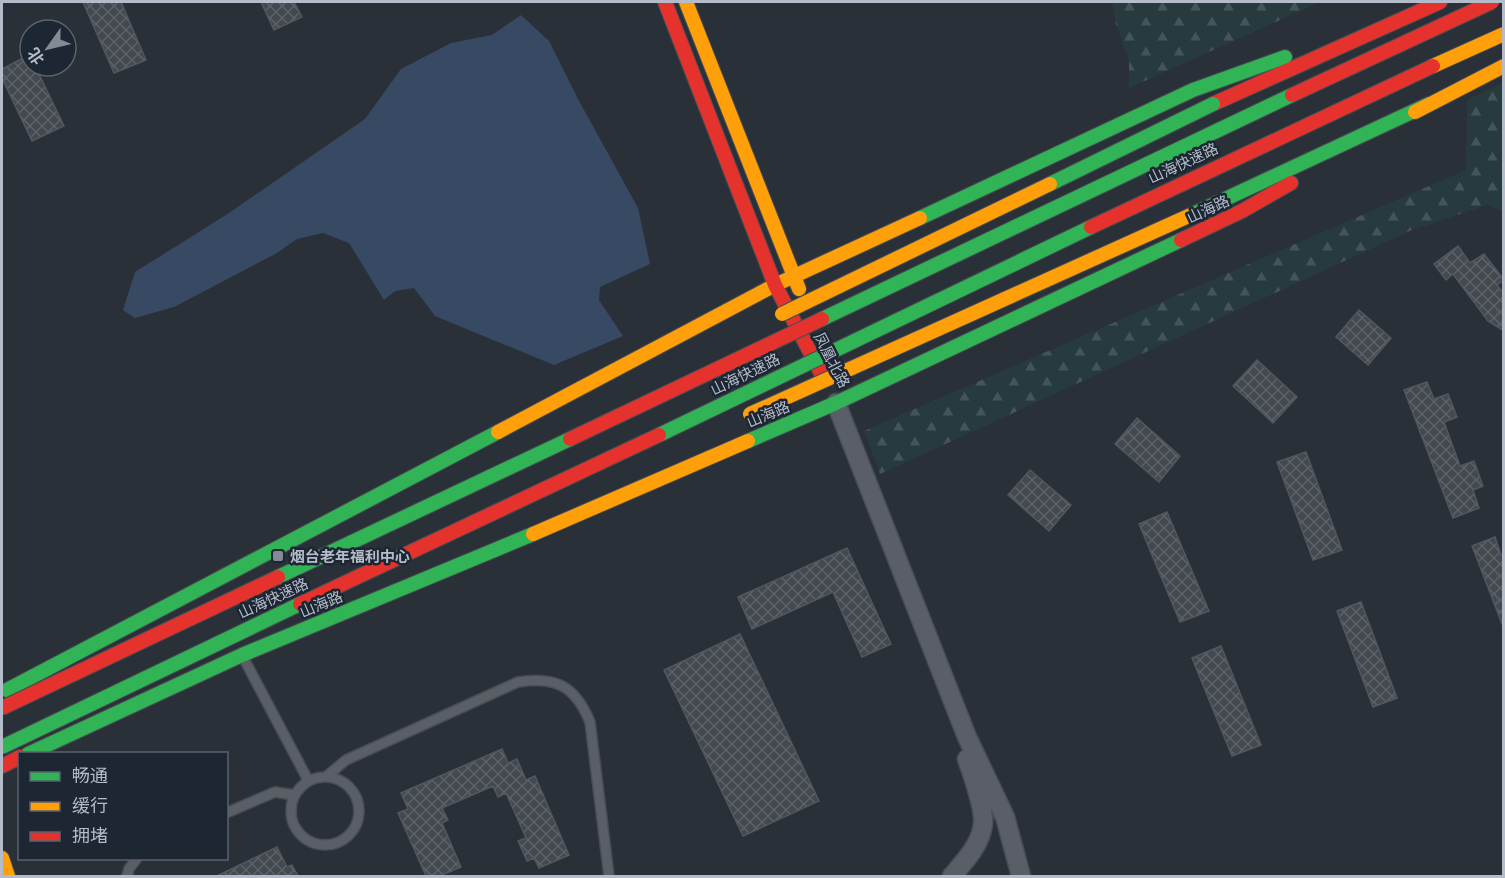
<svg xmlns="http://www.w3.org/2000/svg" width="1505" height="878" font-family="'PT Sans Narrow','Noto Sans SC',sans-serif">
  <defs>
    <pattern id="forest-firs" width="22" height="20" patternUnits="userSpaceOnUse" patternTransform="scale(1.5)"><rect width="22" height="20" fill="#273a3e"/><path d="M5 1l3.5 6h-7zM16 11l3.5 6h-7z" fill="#445559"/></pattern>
    <pattern id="building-cross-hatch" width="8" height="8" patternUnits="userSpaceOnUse" patternTransform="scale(1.5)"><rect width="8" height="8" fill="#444950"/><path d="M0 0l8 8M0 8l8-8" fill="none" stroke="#5d6168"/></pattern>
  </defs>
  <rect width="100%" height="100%" fill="#2a3038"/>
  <path fill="url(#forest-firs)" d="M 1112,2 L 1320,2 L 1129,88 L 1129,60 L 1116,24 Z
    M 1503,83 L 1503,212 L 1487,205 L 1412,230 L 880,474 L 864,431 L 1466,170 L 1467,100 Z"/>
  <path fill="#384963" d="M 521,15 L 549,41 L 578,99 L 638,208 L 650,264 L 600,287 L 599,300 L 623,336 L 554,365 L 435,316 L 414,288 L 395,291 L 384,300 L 349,243 L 323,233 L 297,239 L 277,253 L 174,307 L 135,318 L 123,310 L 135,272 L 229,213 L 365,119 L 401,69 L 451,43 L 492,35 Z"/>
  <path fill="url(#building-cross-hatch)" stroke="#52575f" stroke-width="1.5" d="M 83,2 L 121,2 L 146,60 L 114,73 Z
    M 261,2 L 294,2 L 302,17 L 274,30 Z
    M 29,55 L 30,66 L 35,66 L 64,126 L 32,141 L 2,78 L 2,69 Z
    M 1458,246 L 1470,263 L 1484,254 L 1504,280 L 1497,285 L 1504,294 L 1504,331 L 1488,321 L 1453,274 L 1446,280 L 1434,264 Z
    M 1359,310 L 1391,338 L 1368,365 L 1336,337 Z
    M 1257,360 L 1297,397 L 1273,423 L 1233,386 Z
    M 1427,382 L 1434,399 L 1448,394 L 1457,417 L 1444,422 L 1460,466 L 1474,461 L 1483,486 L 1473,490 L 1479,508 L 1453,518 L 1404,390 Z
    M 1137,418 L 1180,456 L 1159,482 L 1115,444 Z
    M 1306,452 L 1342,550 L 1313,560 L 1277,462 Z
    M 1030,470 L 1071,505 L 1049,531 L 1008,495 Z
    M 1167,512 L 1209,611 L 1180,622 L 1139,524 Z
    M 1495,537 L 1501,555 L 1504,554 L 1504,629 L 1472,546 Z
    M 847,548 L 891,644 L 862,657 L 833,592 L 752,629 L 738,597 Z
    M 1361,602 L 1397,698 L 1373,707 L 1337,611 Z
    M 740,634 L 819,801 L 743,836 L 664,670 Z
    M 1221,646 L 1261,745 L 1232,756 L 1192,658 Z
    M 502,749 L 508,763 L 517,759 L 526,780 L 535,776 L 569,855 L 539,868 L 534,858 L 527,861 L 518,841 L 526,838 L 506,793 L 498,797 L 493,786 L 442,808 L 448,820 L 442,823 L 461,867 L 439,876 L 426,876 L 398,813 L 408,809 L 401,793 Z
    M 277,847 L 287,867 L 292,865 L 298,876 L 217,876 Z"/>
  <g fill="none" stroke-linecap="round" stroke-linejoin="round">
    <defs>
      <path id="lane" d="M 243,657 L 308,780
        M 327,776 L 346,760 L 518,682 C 556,676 575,686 590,722 L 609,876
        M291 811a34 34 0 1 1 68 0a34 34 0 1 1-68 0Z
        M 226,813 L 275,792 L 294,795
        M 127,876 L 129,869 L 137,858"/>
      <path id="street" d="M 836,403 L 967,737 L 1005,817 L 1021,876
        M 952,876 C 965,861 981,844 983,824 C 985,811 972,772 967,759"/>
      <path id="fast" d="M 1193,214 L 1429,104
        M 920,218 L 1193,90 L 1285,57
        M 748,441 L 836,403 L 1181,240
        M 7,690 L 498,432
        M 28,754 L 242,655 L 533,534"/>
      <path id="slow" d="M 686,2 L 799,289
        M 1415,112 L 1504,66
        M 498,432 L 775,285 L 920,218
        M 533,534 L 748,441
        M 2,858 L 8,876"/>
      <path id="jam" d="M 665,2 L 775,285 L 822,375
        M 1213,104 L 1440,2
        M 1181,240 L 1242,211 L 1291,183
        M 2,766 L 20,757"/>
    </defs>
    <use href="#lane" stroke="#484c53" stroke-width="12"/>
    <use href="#street" stroke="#484c53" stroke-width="21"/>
    <use href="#fast" stroke="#484c53" stroke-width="16"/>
    <use href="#slow" stroke="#484c53" stroke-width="16"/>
    <use href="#jam" stroke="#484c53" stroke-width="16"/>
    <use href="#lane" stroke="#5a5e66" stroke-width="9"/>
    <use href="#street" stroke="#5a5e66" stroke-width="18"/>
    <use href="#fast" stroke="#30b455" stroke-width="14"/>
    <use href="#slow" stroke="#ff9f0a" stroke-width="14"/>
    <use href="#jam" stroke="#e5322d" stroke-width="14"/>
    <defs>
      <path id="fast-bridge" d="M 1050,184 L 1213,104
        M 822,319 L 1292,95
        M 659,435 L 1091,227
        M 278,577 L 570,439
        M 2,747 L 300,604"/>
      <path id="slow-bridge" d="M 1433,66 L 1504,34
        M 782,314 L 1050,184
        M 750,414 L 1193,214"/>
      <path id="jam-bridge" d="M 1292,95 L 1492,2
        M 1091,227 L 1433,66
        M 570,439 L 822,319
        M 300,604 L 659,435
        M 2,708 L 278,577"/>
    </defs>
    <use href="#fast-bridge" stroke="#474c53" stroke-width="16" stroke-linecap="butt"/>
    <use href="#slow-bridge" stroke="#474c53" stroke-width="16" stroke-linecap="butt"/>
    <use href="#jam-bridge" stroke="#474c53" stroke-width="16" stroke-linecap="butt"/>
    <use href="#fast-bridge" stroke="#30b455" stroke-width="14"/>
    <use href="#slow-bridge" stroke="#ff9f0a" stroke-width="14"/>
    <use href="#jam-bridge" stroke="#e5322d" stroke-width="14"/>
  </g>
  <rect fill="#848b96" stroke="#1d2633" stroke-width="2" x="272" y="550" width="12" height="12" rx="3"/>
  <g text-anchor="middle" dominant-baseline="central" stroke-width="5" stroke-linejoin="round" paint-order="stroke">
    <g font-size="15" fill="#b4bcc9" stroke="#1d2633">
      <text transform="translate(1183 163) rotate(-25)">山海快速路</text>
      <text transform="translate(1208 209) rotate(-25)">山海路</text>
      <text transform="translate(832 360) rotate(63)">凤凰北路</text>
      <text transform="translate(745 374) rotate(-26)">山海快速路</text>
      <text transform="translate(768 414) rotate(-23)">山海路</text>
      <text transform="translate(273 598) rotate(-25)">山海快速路</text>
      <text transform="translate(321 604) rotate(-23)">山海路</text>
    </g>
    <g font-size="15" font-weight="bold" fill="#b4bcc9" stroke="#1d2633" text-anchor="start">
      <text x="290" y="556">烟台老年福利中心</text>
    </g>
  </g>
  <rect width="1505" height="878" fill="none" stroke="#b4bcc9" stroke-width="6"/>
  <rect x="18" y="752" width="210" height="108" fill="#1d2633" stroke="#59626f" stroke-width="1.5"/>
  <rect x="30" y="772" width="30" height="9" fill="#30b455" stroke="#59626f" stroke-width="1.5"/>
  <text x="72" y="782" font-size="18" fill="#b4bcc9">畅通</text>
  <rect x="30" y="802" width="30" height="9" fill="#ff9f0a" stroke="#59626f" stroke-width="1.5"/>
  <text x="72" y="812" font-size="18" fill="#b4bcc9">缓行</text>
  <rect x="30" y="832" width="30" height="9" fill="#e5322d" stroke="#59626f" stroke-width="1.5"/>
  <text x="72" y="842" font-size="18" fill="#b4bcc9">拥堵</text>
  <g transform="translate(48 48) rotate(236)"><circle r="28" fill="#1d2633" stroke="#59626f" stroke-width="1.5"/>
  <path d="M0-4.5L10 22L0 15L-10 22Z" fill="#848b96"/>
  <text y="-9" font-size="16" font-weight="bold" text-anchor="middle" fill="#b4bcc9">北</text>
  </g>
</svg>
